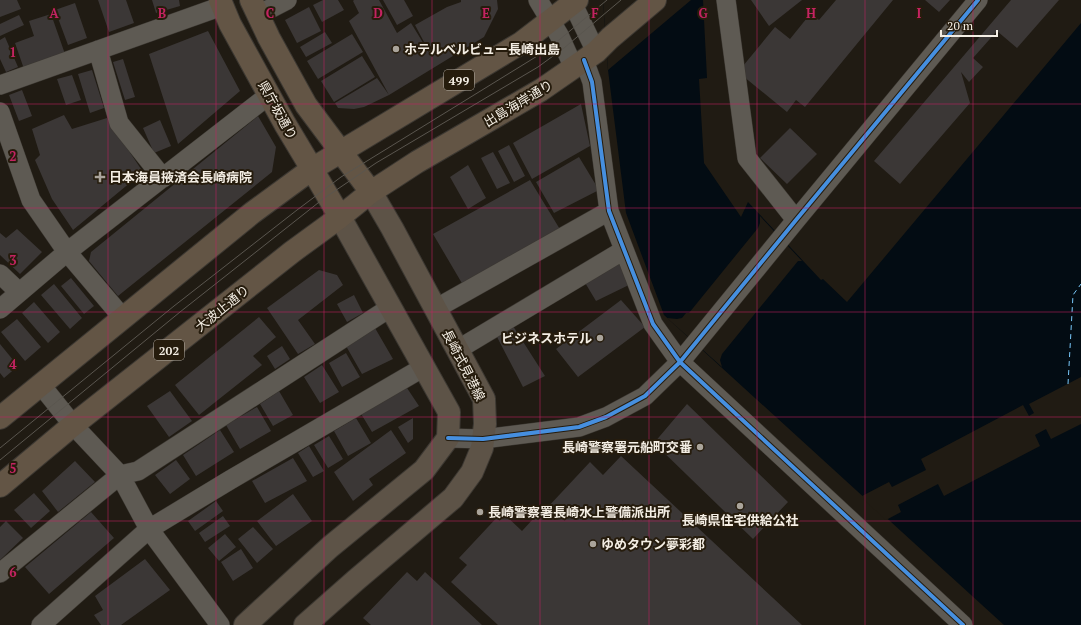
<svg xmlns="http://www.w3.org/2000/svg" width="1081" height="625" font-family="'PT Serif','Noto Sans JP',serif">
  <rect width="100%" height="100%" fill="#201b13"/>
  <path fill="#030c13" d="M 603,0 L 703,0 L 707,78 L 699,79 L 704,163 L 741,217 L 748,202 L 821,280 L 823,279 L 847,302 L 1081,23 L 1081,625 L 1004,625 L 664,315 L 626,213 L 608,70 Z"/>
  <path fill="#201b13" d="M 603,0 L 691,0 L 608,70 Z
    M 760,216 L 802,261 L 798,261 L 722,354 L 720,360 L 722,367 L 667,318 L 677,319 L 682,318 L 686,313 L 689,313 L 758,228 L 760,223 Z
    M 1081,377 L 1081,424 L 1051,439 L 1046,429 L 1035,435 L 1040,446 L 944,496 L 938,484 L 898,505 L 901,512 L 886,520 L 864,500 L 862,496 L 889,482 L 892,487 L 926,470 L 921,459 L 1023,405 L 1029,416 L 1034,413 L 1029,404 Z"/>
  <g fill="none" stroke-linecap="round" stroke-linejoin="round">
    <path stroke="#79c9fb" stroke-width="1" stroke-dasharray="5 4" stroke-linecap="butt" d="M 1068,384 L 1073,295 L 1081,284"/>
  </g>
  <path fill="#3b3736" d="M 0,0 L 17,0 L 21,9 L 0,17 Z
    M 98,0 L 126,0 L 134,23 L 109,32 Z
    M 152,0 L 179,0 L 180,6 L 156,13 Z
    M 323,0 L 338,0 L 344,10 L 322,22 L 313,5 Z
    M 354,0 L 379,0 L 397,33 L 411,23 L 433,59 L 415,25 L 447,7 L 461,2 L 461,0 L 497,0 L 498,9 L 484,37 L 389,95 L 364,107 L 354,109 L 338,108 L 335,103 L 377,78 L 389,95 L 349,21 L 359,13 L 353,1 Z
    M 383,0 L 404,0 L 413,16 L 397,25 Z
    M 751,0 L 802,0 L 769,26 Z
    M 836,0 L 893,0 L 805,107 L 796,100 L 787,112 L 738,72 L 775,27 L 790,39 L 811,13 L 819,20 Z
    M 925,0 L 950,0 L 939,12 Z
    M 1011,0 L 1059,0 L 1017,48 L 997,31 L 973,58 L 983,67 L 969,82 L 961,72 L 970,103 L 900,184 L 874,161 Z
    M 75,3 L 87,38 L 68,45 L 55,10 Z
    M 309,7 L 321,31 L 297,43 L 285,20 Z
    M 51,14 L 65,54 L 24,69 L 15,43 L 34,36 L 29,21 Z
    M 19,15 L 24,25 L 0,36 L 0,24 Z
    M 208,31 L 240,91 L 178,144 L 149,54 Z
    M 325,32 L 332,43 L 306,57 L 300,47 Z
    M 352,34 L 363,52 L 318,79 L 307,61 Z
    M 5,37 L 18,67 L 6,72 L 0,59 L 0,40 Z
    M 362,56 L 375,77 L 334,102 L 321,81 Z
    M 123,59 L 135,97 L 125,100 L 113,62 Z
    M 92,70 L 104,108 L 90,113 L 78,74 Z
    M 72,75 L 81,100 L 66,105 L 57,79 Z
    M 22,90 L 32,116 L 19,121 L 9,95 Z
    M 581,104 L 590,146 L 532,179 L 513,143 Z
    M 64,115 L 72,129 L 107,118 L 143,172 L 73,230 L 52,199 L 35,160 L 40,155 L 32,129 Z
    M 258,116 L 276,147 L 272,172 L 118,296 L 89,261 L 91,252 Z
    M 160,120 L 171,146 L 154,153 L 143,128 Z
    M 790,128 L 817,154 L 787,184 L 760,158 Z
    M 509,145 L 525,176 L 514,182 L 498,151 Z
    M 493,152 L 510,183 L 497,189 L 481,158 Z
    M 579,157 L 599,190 L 554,213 L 536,182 Z
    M 468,165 L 486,198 L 468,209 L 450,177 Z
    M 530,180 L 561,231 L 463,285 L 433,234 Z
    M 17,229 L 42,252 L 20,274 L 0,255 L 0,233 L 6,238 Z
    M 624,260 L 633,283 L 596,301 L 584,281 Z
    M 319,270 L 337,275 L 343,285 L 298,320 L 315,344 L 298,354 L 267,308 Z
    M 71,278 L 94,306 L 84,314 L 61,286 Z
    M 54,284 L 82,318 L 70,329 L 41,295 Z
    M 354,295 L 363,313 L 347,322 L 337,304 Z
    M 621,300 L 645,327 L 578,377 L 556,349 Z
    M 34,302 L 60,332 L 48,343 L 22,313 Z
    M 259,317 L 276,337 L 253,356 L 262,365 L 199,415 L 175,385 Z
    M 17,319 L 41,347 L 25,361 L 1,332 Z
    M 513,326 L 545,376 L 523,387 L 496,335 Z
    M 375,328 L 393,359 L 362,374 L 346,346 Z
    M 0,344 L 18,366 L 4,378 L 0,373 Z
    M 282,346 L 290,359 L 275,369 L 267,356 Z
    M 346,353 L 360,377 L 342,387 L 329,363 Z
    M 322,365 L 339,392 L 320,403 L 304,377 Z
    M 405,385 L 419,406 L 372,432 L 360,412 Z
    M 170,391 L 192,421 L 169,437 L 147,406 Z
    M 279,391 L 293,415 L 273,426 L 260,404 Z
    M 687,404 L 788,502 L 753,539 L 654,443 Z
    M 257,407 L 271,431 L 240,449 L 226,425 Z
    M 356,418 L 371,443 L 348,456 L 334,431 Z
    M 413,418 L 413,439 L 408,443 L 398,427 Z
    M 220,430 L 234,452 L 196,476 L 183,455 Z
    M 391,430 L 406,453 L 369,479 L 373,485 L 353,501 L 334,472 Z
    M 329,436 L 343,459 L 328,468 L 314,445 Z
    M 309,446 L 324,471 L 313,477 L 298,453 Z
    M 621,456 L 802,625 L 498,625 L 451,582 L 467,565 L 459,558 L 502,512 L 522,531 L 545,506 L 547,508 L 590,462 L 603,475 Z
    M 293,458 L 307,481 L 265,503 L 252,481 Z
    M 176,460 L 190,479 L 170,494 L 155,475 Z
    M 75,461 L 95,482 L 58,512 L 42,491 Z
    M 34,493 L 50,511 L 31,528 L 14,510 Z
    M 293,494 L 312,521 L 276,546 L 257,521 Z
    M 216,501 L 223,511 L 195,531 L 188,521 Z
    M 91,512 L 114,538 L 49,594 L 25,567 Z
    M 223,516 L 230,526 L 205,542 L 199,533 Z
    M 6,521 L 23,538 L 0,560 L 0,527 Z
    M 253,527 L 273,549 L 257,563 L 238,539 Z
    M 225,534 L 236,547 L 219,561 L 208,548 Z
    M 241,549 L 253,568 L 233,581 L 221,562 Z
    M 145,559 L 170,590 L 121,625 L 101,625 L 94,615 L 103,610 L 95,596 Z
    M 407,572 L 417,581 L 425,572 L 482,625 L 371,625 L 363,618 Z"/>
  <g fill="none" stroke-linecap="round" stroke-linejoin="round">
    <defs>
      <path id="minor" d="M 538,0 L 559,35 L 574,68
        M 571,0 L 596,52
        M 726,0 L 747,158 L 796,220
        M 258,15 L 287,0
        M 98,50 L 119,123 L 163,178
        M 584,60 L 592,82 L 609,211 L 653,324 L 680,362 L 963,625
        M 0,85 L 222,6
        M 0,112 L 31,200 L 67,252 L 123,318
        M 0,274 L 19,292
        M 0,309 L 67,252 L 269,95
        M 435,309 L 609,211
        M 457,350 L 624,250
        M 41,385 L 73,425 L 120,475 L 149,529 L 220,625
        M 448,438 L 483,439 L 579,427 L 606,417 L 645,396 L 680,362 L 796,220 L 978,0
        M 0,573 L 120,475 L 138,471 L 391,307
        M 41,625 L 149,529 L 230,480 L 424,367"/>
      <path id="major" d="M 245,625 L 330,547 L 424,470 L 448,438 L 449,412 L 340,217
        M 305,625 L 356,580 L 453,498 L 472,472 L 482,448 L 485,424 L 484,399 L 392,228 L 371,192"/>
      <path id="highway" d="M 220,0 L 230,24 L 285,124 L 312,169 L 340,217
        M 251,0 L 269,38 L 306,105 L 371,192
        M 0,418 L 252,213 L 312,169 L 521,43 L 577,0
        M 0,486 L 73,425 L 292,252 L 340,217 L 371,192 L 417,162 L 541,90 L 596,52 L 610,38 L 655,0"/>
    </defs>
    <use href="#minor" stroke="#3c3832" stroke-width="20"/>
    <use href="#major" stroke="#3c3832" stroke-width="24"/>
    <use href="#highway" stroke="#3c3832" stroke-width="24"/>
    <use href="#minor" stroke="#5e5a53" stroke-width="19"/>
    <use href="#major" stroke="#5d5347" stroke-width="22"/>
    <use href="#highway" stroke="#635545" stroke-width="22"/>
    <path stroke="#5a564f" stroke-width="1" d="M 0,448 L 174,306 L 297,210 L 341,177 L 547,50 L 607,0
      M 0,460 L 180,312 L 323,199 L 376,163 L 538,67 L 564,48 L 621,0"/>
    <defs>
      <path id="cycleway" d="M 584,60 L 592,82 L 609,211 L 653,324 L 680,362 L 963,625
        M 448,438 L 483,439 L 579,427 L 606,417 L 645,396 L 680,362 L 796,220 L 978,0"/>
    </defs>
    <use href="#cycleway" stroke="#261c0d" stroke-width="6"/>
    <use href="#cycleway" stroke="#468fdf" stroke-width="4"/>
  </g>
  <path fill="none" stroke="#c42362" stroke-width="1" stroke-opacity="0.55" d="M 108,0 L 108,625M 216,0 L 216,625M 324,0 L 324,625M 432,0 L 432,625M 540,0 L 540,625M 649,0 L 649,625M 757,0 L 757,625M 865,0 L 865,625M 973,0 L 973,625M 0,104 L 1081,104M 0,208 L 1081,208M 0,312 L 1081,312M 0,417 L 1081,417M 0,521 L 1081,521"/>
  <g fill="#aaa49b" stroke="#261c0d" stroke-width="1.5">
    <circle cx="396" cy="49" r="4"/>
    <path d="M98 171h4v4h4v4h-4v4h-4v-4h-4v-4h4z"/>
    <circle cx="600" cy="338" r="4"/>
    <circle cx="700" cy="447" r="4"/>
    <circle cx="740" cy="506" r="4"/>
    <circle cx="480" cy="512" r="4"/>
    <circle cx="593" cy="544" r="4"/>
  </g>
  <g text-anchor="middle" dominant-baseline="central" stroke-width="4" stroke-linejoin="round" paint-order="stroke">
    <g fill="#261c0d" stroke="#b6afa4" stroke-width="1">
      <rect x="444" y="70" width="30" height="20" rx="3"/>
      <rect x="154" y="340" width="30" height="20" rx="3"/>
    </g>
    <g font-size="12" font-weight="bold" fill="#f4eee4">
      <text x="459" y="80">499</text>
      <text x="169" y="350">202</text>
    </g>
    <g font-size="13" font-weight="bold" fill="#f4eee4" stroke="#261c0d" text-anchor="start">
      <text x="404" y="49">ホテルベルビュー長崎出島</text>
      <text x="109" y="177">日本海員掖済会長崎病院</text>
      <text x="592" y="338" text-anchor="end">ビジネスホテル</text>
      <text x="692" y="447" text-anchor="end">長崎警察署元船町交番</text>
      <text x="488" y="512">長崎警察署長崎水上警備派出所</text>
      <text x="740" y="520" text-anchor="middle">長崎県住宅供給公社</text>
      <text x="601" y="544">ゆめタウン夢彩都</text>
    </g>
    <g font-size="13" fill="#f4eee4" stroke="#261c0d">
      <text transform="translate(518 103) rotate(-31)">出島海岸通り</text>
      <text transform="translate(278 110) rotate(61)">県庁坂通り</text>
      <text transform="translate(222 308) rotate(-39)">大波止通り</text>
      <text transform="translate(464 365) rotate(63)">長崎式見港線</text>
    </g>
  </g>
  <g font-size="13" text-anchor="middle" font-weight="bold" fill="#c42362" stroke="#261c0d" stroke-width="4" stroke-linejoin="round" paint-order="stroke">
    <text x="54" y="18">A</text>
    <text x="162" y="18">B</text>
    <text x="270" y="18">C</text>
    <text x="378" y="18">D</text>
    <text x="486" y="18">E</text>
    <text x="595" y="18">F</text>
    <text x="703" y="18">G</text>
    <text x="811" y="18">H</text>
    <text x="919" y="18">I</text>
    <text x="13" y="57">1</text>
    <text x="13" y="161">2</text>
    <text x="13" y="265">3</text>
    <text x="13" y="369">4</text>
    <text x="13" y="473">5</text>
    <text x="13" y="577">6</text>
  </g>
  <path d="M941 30v6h56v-6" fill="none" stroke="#f4eee4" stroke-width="2"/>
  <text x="947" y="30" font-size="12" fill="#f4eee4" stroke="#261c0d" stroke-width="3" paint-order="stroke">20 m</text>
</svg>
